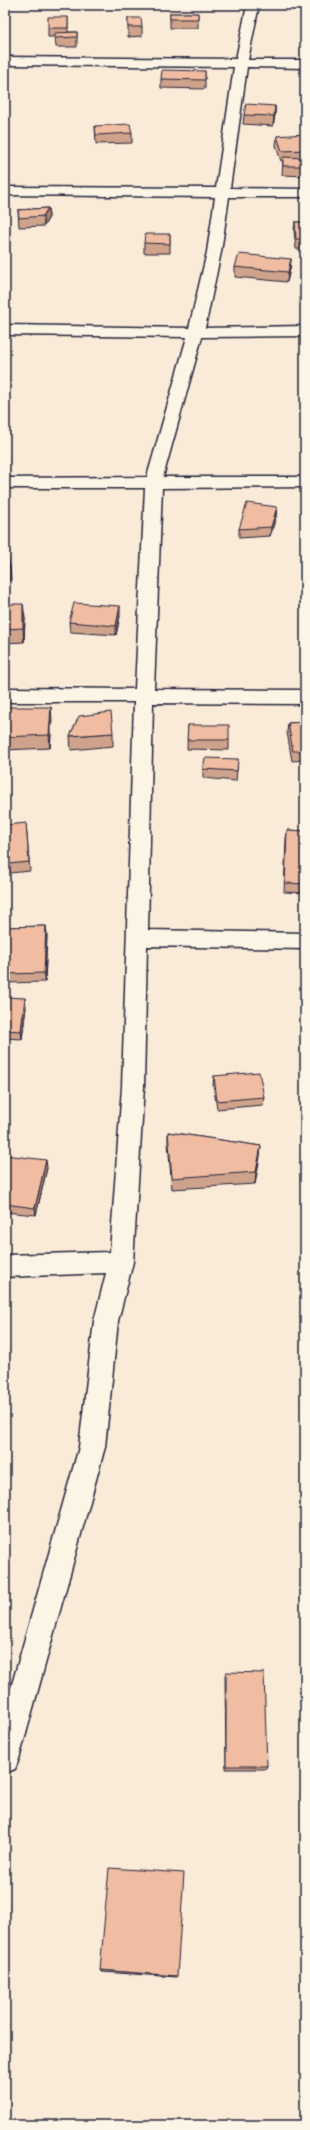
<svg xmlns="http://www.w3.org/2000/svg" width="310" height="2130" font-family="Pangolin,sans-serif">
  <rect width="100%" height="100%" fill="#faead8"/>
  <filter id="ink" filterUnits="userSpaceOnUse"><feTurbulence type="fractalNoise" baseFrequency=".025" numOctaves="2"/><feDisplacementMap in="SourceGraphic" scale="8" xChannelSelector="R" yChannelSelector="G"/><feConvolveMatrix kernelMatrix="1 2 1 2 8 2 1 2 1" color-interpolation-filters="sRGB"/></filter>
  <g filter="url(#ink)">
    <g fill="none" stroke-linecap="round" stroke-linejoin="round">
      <defs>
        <path id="street" d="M 247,5 L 259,5 L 248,60 L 305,60 L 305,68 L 247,67 L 230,188 L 305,189 L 305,197 L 229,197 L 221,252 L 205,328 L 305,326 L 305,336 L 202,337 L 163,477 L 305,477 L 305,487 L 162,488 L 154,689 L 305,690 L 305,704 L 153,703 L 148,930 L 305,933 L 305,949 L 147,946 L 144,1087 L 133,1262 L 118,1321 L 105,1447 L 19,1759 L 15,1769 L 5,1773 L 5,1709 L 79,1447 L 94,1321 L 106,1273 L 5,1277 L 5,1255 L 110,1252 L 122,1087 L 134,702 L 5,702 L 5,688 L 135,689 L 145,488 L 5,488 L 5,478 L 147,477 L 187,337 L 5,335 L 5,325 L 189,328 L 207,252 L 215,197 L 5,195 L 5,187 L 216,188 L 234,67 L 5,65 L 5,57 L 236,59 Z"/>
      </defs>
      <use href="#street" stroke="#22223b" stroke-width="3"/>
      <use href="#street" fill="#fcf5e5" fill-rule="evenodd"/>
    </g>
    <path fill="#cfa38b" stroke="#22223b" d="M 289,5 L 305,5 L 305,10 L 289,10 Z
      M 170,13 L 198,13 L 198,28 L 170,28 Z
      M 68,17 L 68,32 L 77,32 L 77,47 L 56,47 L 55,37 L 48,37 L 48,28 Z
      M 128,18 L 142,27 L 142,36 L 128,37 Z
      M 205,71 L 205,89 L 161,88 L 161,79 Z
      M 275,106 L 275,115 L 273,126 L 243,124 L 244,115 Z
      M 95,126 L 132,133 L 132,143 L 96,144 Z
      M 277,136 L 305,138 L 305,176 L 282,175 L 283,161 L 281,161 L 276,146 Z
      M 48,208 L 49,217 L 44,226 L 19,227 L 18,210 Z
      M 295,222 L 305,222 L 305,249 L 296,249 L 294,231 Z
      M 170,234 L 170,253 L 144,253 L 144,243 Z
      M 291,259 L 290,269 L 287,282 L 235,277 L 235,267 Z
      M 277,507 L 276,517 L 270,536 L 239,538 L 239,529 Z
      M 5,604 L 25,618 L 24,642 L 5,643 Z
      M 120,616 L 116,635 L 70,632 L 69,622 Z
      M 5,707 L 52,721 L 50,748 L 5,750 Z
      M 305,722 L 305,760 L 292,761 L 287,732 L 288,723 Z
      M 188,725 L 229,740 L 229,750 L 187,749 Z
      M 113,733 L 113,746 L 71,750 L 70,736 Z
      M 238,759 L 236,781 L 203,778 L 203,769 Z
      M 26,823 L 30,871 L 10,873 L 9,864 Z
      M 287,830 L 305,831 L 305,893 L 284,892 L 286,839 Z
      M 46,926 L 47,935 L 45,982 L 5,983 L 5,927 Z
      M 5,997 L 26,1007 L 22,1039 L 5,1038 Z
      M 214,1076 L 264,1097 L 263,1105 L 217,1109 L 213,1084 Z
      M 168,1132 L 261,1146 L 255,1184 L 172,1189 L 168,1143 Z
      M 5,1155 L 47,1168 L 36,1215 L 5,1212 Z
      M 304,1392 L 305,1392 L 305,1440 L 302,1401 Z
      M 226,1672 L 267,1766 L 265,1769 L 226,1769 L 225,1676 Z
      M 100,1970 L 177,1976 L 177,1977 L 101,1972 Z"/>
    <path fill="#a98471" stroke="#22223b" d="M 275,106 L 275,115 L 273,126 Z
      M 48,208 L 49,217 L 44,226 L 43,216 Z
      M 291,259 L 290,269 L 287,282 L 288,272 Z
      M 277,507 L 276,517 L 270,536 L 271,527 Z
      M 5,566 L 10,566 L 11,580 L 5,581 Z
      M 23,604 L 25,618 L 24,642 L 23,628 Z
      M 120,606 L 120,616 L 116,635 L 116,626 Z
      M 51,707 L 52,721 L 50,748 L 49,735 Z
      M 46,926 L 47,935 L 45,982 L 44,973 Z
      M 25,998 L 26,1007 L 22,1039 L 21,1031 Z
      M 261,1146 L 260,1157 L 255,1184 L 256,1172 Z
      M 46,1160 L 47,1168 L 36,1215 L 35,1208 Z"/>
    <path fill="#f1bda2" stroke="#22223b" d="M 170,13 L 198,13 L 198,19 L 170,19 Z
      M 48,17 L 68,17 L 68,28 L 48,28 Z
      M 128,18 L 141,18 L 142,27 L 128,27 Z
      M 77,32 L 77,37 L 55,38 L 55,33 Z
      M 162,70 L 205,71 L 205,80 L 161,79 Z
      M 246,104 L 275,106 L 274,116 L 244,115 Z
      M 130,124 L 132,133 L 96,135 L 95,126 Z
      M 304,134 L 305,138 L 305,150 L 282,151 L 277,136 Z
      M 283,157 L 305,158 L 305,166 L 283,166 Z
      M 48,208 L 43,216 L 19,218 L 18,210 Z
      M 295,222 L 305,222 L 305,239 L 296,239 Z
      M 145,234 L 170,234 L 170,244 L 144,243 Z
      M 239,254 L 291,259 L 288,272 L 235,267 Z
      M 247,503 L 277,507 L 271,527 L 239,529 Z
      M 5,555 L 8,556 L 10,566 L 5,566 Z
      M 74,603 L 120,606 L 116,626 L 69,622 Z
      M 5,604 L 23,604 L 23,628 L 5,629 Z
      M 5,707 L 51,707 L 49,735 L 5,737 Z
      M 111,712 L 113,733 L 70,736 L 79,716 Z
      M 305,722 L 305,751 L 293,751 L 288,723 Z
      M 188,725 L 229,725 L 229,740 L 187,740 Z
      M 205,758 L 238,759 L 237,771 L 203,769 Z
      M 26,823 L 29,862 L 9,864 L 7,825 Z
      M 287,830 L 305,831 L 305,884 L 285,883 Z
      M 46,926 L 44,973 L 5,974 L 5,927 Z
      M 5,997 L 25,998 L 21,1031 L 5,1030 Z
      M 259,1072 L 264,1097 L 217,1101 L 214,1076 Z
      M 168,1132 L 261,1146 L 256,1172 L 172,1178 Z
      M 5,1155 L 46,1160 L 35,1208 L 5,1204 Z
      M 304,1392 L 305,1392 L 305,1409 Z
      M 226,1672 L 264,1673 L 267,1766 L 226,1766 Z
      M 109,1868 L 184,1873 L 177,1976 L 100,1970 Z"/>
  </g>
  <rect width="310" height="2130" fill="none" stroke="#fcf5e5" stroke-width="20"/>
  <rect x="10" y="10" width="290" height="2110" fill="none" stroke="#22223b" stroke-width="1.5" filter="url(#ink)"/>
</svg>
